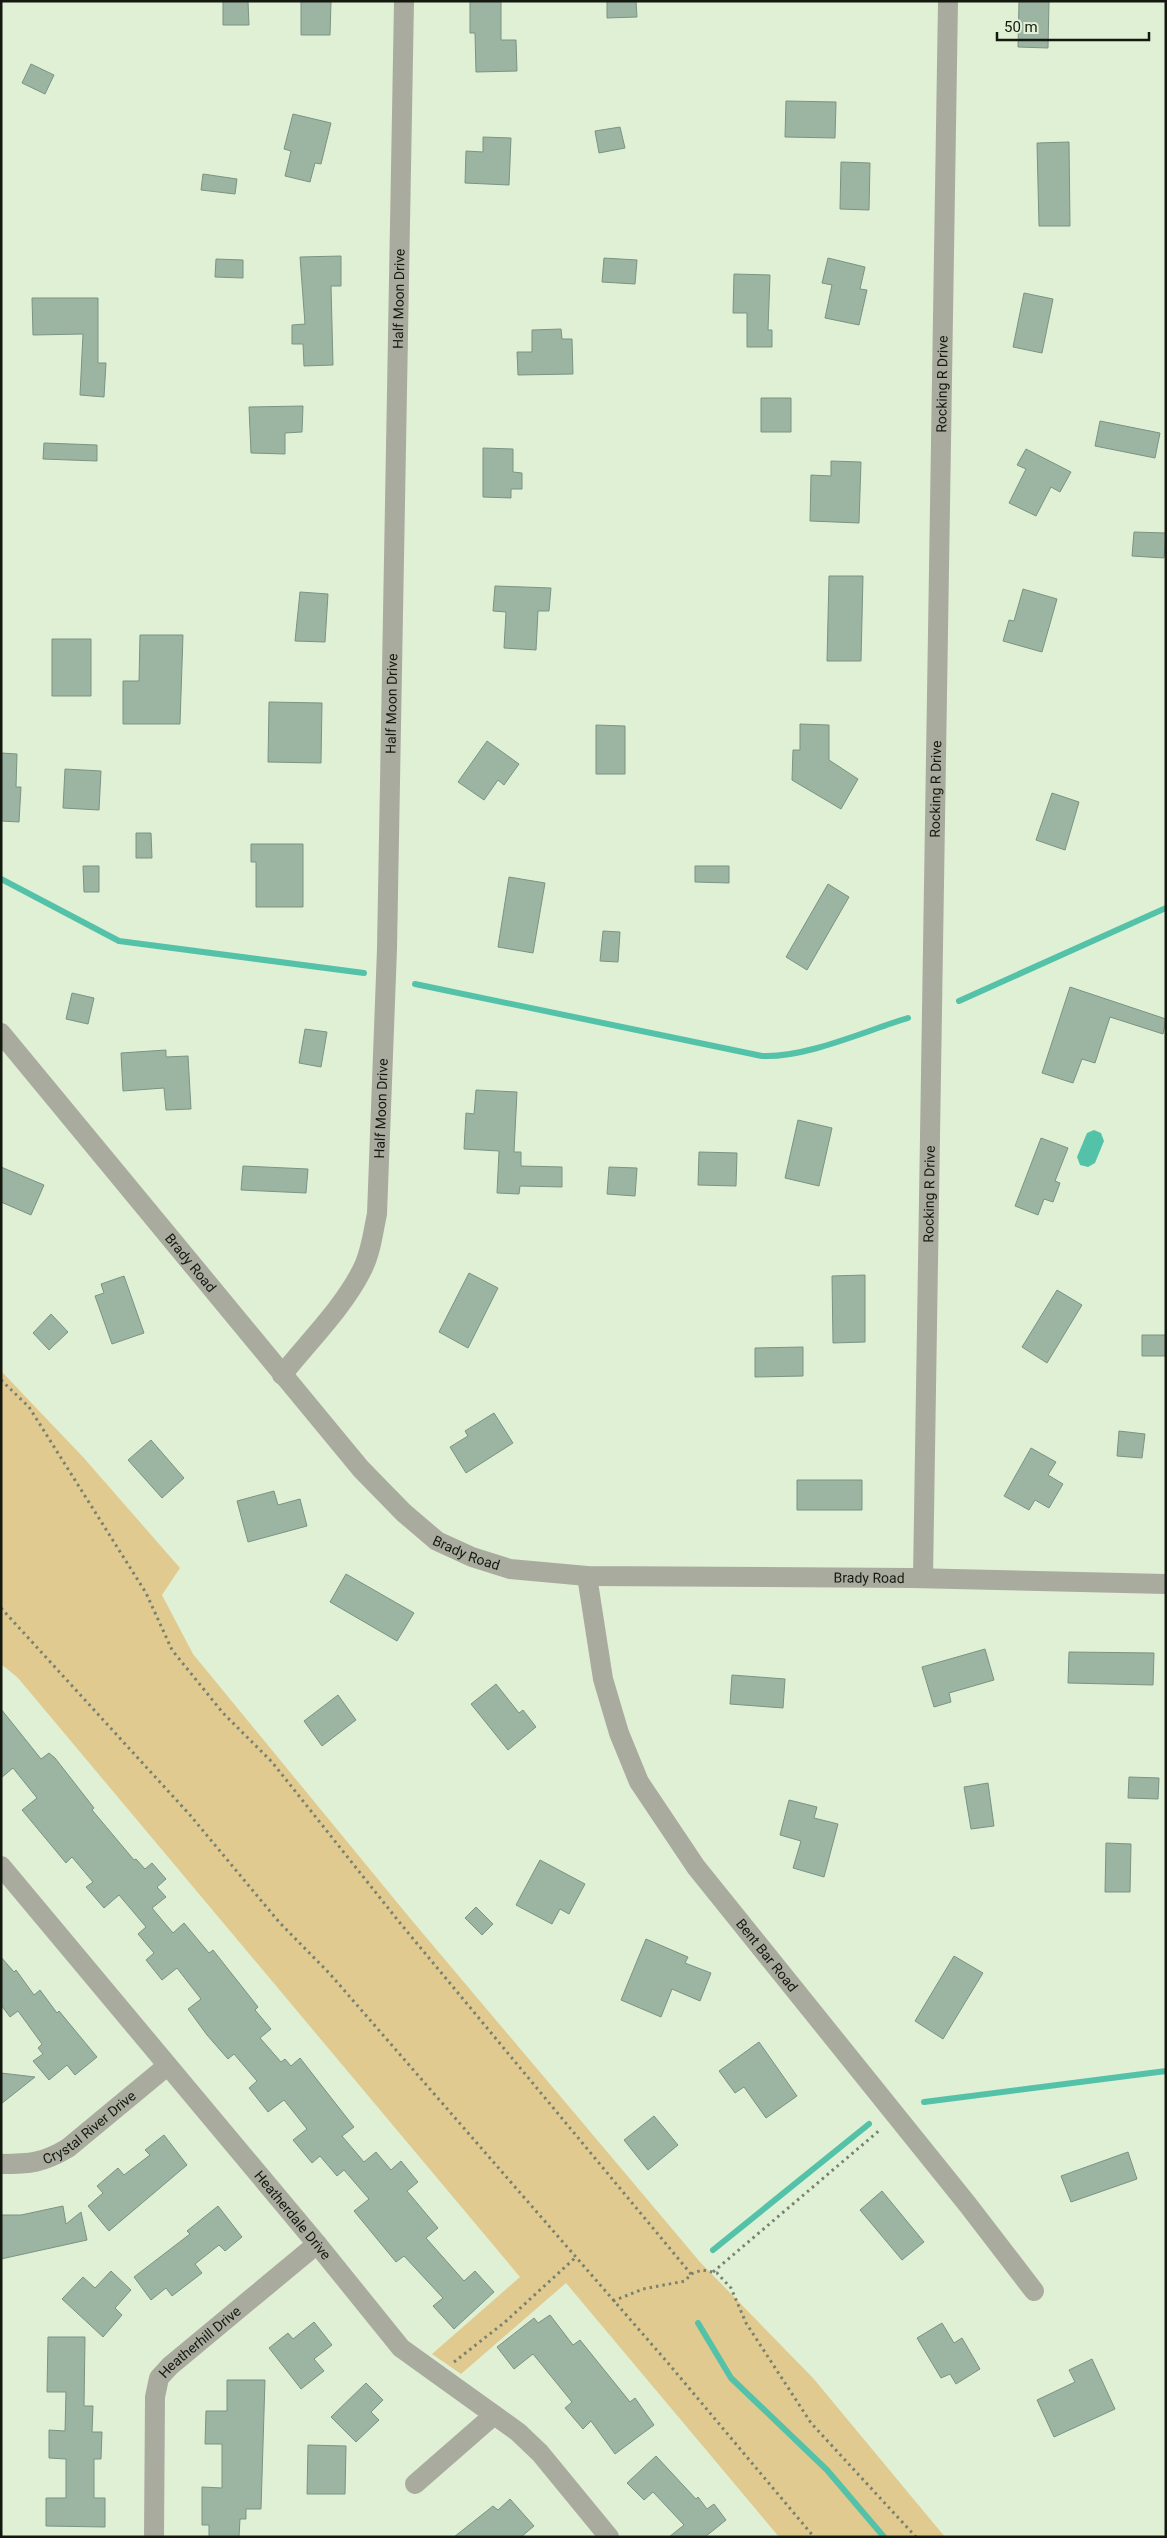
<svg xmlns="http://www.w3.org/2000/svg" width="1167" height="2538" font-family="Roboto,sans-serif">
  <rect width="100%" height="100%" fill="#e0f0d5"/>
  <path fill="#e1ca90" d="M 1,1371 L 83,1457 L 180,1568 L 162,1595 L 193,1654 L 409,1917 L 700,2262 L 813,2378 L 945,2537 L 779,2537 L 566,2283 L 461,2374 L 432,2354 L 520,2277 L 18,1678 L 1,1664 Z"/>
  <path fill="#54c2a8" d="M 1094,1130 L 1101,1133 L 1104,1141 L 1095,1163 L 1088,1167 L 1080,1165 L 1077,1157 L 1087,1133 Z"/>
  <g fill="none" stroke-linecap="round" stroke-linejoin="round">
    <path stroke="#54c2a8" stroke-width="6" d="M 1,879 L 119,941 L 364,973
      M 415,984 L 762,1056 C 806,1058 865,1031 908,1018
      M 959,1001 L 1166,908
      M 924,2102 L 1166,2071
      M 713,2250 L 869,2124
      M 698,2323 L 731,2378 L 827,2470 L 884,2537"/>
  </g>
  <path fill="#9bb5a2" stroke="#7b9482" d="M 223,1 L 248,1 L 249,25 L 223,25 Z
    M 301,1 L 331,1 L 330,35 L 301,35 Z
    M 470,1 L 501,1 L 501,40 L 516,40 L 517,71 L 476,72 L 475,33 L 470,33 Z
    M 607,1 L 636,1 L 637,17 L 607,18 Z
    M 1019,1 L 1049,1 L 1048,48 L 1018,47 Z
    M 31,64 L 54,75 L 45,94 L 22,83 Z
    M 786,101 L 836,102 L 835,138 L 785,137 Z
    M 293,114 L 331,123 L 321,164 L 315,163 L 310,182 L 285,176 L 291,151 L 284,149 Z
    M 620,127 L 625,148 L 599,153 L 595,131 Z
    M 483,137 L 511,138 L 509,185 L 465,183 L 466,151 L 483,152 Z
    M 1069,142 L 1070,226 L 1039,226 L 1037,143 Z
    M 841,162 L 870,163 L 869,210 L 840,209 Z
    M 203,174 L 237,179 L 235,194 L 201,190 Z
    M 341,256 L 341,286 L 331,286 L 333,365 L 304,366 L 303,344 L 292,344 L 292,325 L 305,324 L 300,257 Z
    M 604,258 L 637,260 L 635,284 L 602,282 Z
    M 828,258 L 865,267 L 860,289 L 867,290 L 859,325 L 825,318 L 832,285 L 822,283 Z
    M 216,259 L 243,260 L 243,278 L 215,277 Z
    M 734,274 L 770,275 L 768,330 L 772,330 L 772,347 L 747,347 L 747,313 L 733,313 Z
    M 1024,293 L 1053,299 L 1042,353 L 1013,347 Z
    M 32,298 L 98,298 L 98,363 L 106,363 L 104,397 L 80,395 L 83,334 L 33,335 Z
    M 561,329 L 562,339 L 572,339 L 573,374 L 518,375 L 517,352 L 532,352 L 532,330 Z
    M 761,398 L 791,398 L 791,432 L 761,432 Z
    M 303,406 L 302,432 L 285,433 L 285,454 L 251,453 L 249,407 Z
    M 1100,421 L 1160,433 L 1155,458 L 1095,446 Z
    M 44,443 L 97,445 L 97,461 L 43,459 Z
    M 483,448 L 513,449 L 513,472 L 522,473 L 522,489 L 511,489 L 511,498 L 483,497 Z
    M 1026,449 L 1071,472 L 1060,492 L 1051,487 L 1036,516 L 1009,503 L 1026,469 L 1017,465 Z
    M 831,461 L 861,462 L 859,523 L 810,521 L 811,475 L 831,476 Z
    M 1134,532 L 1166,533 L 1164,558 L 1132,556 Z
    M 829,576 L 863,576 L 861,661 L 827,661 Z
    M 495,586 L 551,588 L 549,611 L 538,611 L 536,650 L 504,648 L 506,612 L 493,611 Z
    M 1023,589 L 1057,599 L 1042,652 L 1003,641 L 1009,620 L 1014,621 Z
    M 300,592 L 328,594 L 325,642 L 295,641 Z
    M 140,635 L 183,635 L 180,724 L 123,724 L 123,681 L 139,681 Z
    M 52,639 L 91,639 L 91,696 L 52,696 Z
    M 269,702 L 322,703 L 321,763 L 268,762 Z
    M 800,724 L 829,725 L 829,760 L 858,779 L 841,809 L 792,780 L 793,750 L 800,750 Z
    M 596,725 L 625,726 L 625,774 L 596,774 Z
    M 487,741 L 519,764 L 504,785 L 498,780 L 484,800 L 458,782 Z
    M 1,753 L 17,754 L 16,787 L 21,787 L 19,822 L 1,821 Z
    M 65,769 L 101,771 L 99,810 L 63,808 Z
    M 1052,793 L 1079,802 L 1065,850 L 1036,840 Z
    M 136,833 L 151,833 L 152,858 L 136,858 Z
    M 251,844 L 303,844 L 303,907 L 256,907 L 256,862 L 251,862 Z
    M 83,866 L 99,866 L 99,892 L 84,892 Z
    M 695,866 L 729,866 L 729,883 L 695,882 Z
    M 509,877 L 545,883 L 533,953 L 498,947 Z
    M 828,884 L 849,897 L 807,970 L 786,957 Z
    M 603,931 L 620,932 L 618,962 L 600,961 Z
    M 1070,987 L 1166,1019 L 1163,1034 L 1110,1017 L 1095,1063 L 1082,1059 L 1073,1083 L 1042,1073 Z
    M 72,993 L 94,998 L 88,1024 L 66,1019 Z
    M 305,1029 L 327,1032 L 321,1067 L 299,1063 Z
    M 166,1050 L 166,1057 L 188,1056 L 191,1109 L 166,1110 L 164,1088 L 123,1091 L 121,1053 Z
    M 476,1090 L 517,1092 L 514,1152 L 521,1152 L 521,1166 L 562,1167 L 562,1187 L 520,1186 L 519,1194 L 497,1193 L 499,1151 L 464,1149 L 466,1113 L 474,1114 Z
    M 798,1120 L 832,1128 L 819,1186 L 785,1178 Z
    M 1041,1138 L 1068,1148 L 1055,1181 L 1060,1183 L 1053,1202 L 1044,1199 L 1038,1215 L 1015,1206 Z
    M 699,1152 L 737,1153 L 736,1186 L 698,1185 Z
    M 243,1166 L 308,1169 L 306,1193 L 241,1190 Z
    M 1,1167 L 44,1185 L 31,1215 L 1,1202 Z
    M 609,1167 L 637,1168 L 635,1196 L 607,1194 Z
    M 469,1273 L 498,1288 L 468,1348 L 439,1332 Z
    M 865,1275 L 865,1342 L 833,1343 L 832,1276 Z
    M 124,1276 L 144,1333 L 112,1344 L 95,1296 L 104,1293 L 101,1284 Z
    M 1057,1290 L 1082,1305 L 1047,1363 L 1022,1347 Z
    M 51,1314 L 68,1332 L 49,1350 L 33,1333 Z
    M 1142,1335 L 1166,1335 L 1166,1356 L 1142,1356 Z
    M 803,1347 L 803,1376 L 755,1377 L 755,1348 Z
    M 494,1413 L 513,1443 L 466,1473 L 450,1447 L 468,1436 L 465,1431 Z
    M 1119,1431 L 1145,1434 L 1142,1458 L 1117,1456 Z
    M 151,1440 L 184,1478 L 162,1498 L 128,1460 Z
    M 1031,1448 L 1056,1462 L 1048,1475 L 1063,1484 L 1049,1508 L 1035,1500 L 1029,1510 L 1004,1496 Z
    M 797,1480 L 862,1480 L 862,1510 L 797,1510 Z
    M 274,1491 L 278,1505 L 300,1499 L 307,1526 L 248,1542 L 237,1501 Z
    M 346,1574 L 414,1613 L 397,1641 L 330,1602 Z
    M 985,1649 L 994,1680 L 949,1693 L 951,1702 L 934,1707 L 922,1667 Z
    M 1069,1652 L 1154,1653 L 1153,1685 L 1068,1683 Z
    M 732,1675 L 785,1679 L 783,1708 L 730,1704 Z
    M 496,1684 L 519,1713 L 523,1710 L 536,1727 L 508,1750 L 471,1704 Z
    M 338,1695 L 356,1720 L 322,1746 L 304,1721 Z
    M 1,1709 L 41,1759 L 49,1753 L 55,1758 L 94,1808 L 92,1810 L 134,1860 L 136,1859 L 145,1869 L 152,1863 L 166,1879 L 157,1887 L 166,1897 L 152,1908 L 173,1933 L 184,1923 L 209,1953 L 213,1950 L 258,2007 L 255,2010 L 271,2029 L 260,2038 L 281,2062 L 285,2059 L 291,2066 L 300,2058 L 354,2127 L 342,2136 L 364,2162 L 376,2152 L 391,2170 L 401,2161 L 418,2182 L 407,2191 L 438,2228 L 426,2238 L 464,2281 L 475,2271 L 494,2292 L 454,2329 L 433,2306 L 443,2298 L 404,2256 L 396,2262 L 354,2211 L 369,2199 L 344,2170 L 337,2176 L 320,2156 L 312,2163 L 293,2140 L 307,2129 L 284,2100 L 268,2112 L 249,2088 L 257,2081 L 234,2054 L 228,2059 L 207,2035 L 188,2009 L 201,1999 L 177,1968 L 162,1980 L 146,1960 L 154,1953 L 138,1934 L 146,1927 L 119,1895 L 104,1908 L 86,1887 L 93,1882 L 72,1857 L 66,1863 L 22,1810 L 37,1798 L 13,1768 L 1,1778 Z
    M 1129,1777 L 1159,1778 L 1158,1799 L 1128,1798 Z
    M 988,1783 L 994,1826 L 971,1829 L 964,1787 Z
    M 789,1800 L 817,1807 L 814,1818 L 838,1824 L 824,1877 L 793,1868 L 801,1841 L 780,1835 Z
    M 1106,1843 L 1131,1844 L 1130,1892 L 1105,1892 Z
    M 540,1860 L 585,1884 L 569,1914 L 560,1909 L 552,1924 L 516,1905 Z
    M 476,1907 L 493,1924 L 482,1935 L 465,1918 Z
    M 646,1939 L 688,1957 L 685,1963 L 711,1973 L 700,2001 L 672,1989 L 661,2017 L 621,2000 Z
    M 954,1956 L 983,1973 L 943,2039 L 915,2021 Z
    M 1,1957 L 14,1972 L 16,1970 L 34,1995 L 40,1990 L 57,2013 L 59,2011 L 97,2057 L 75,2075 L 67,2065 L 49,2080 L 33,2061 L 43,2054 L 38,2048 L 42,2044 L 18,2011 L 10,2017 L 1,2005 Z
    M 759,2042 L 797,2096 L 766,2118 L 744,2087 L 735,2093 L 719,2071 Z
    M 1,2073 L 35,2077 L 1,2104 Z
    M 654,2116 L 678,2145 L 648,2170 L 624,2140 Z
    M 164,2135 L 187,2165 L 109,2231 L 88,2206 L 103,2193 L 97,2186 L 118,2168 L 124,2175 L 150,2155 L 145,2150 Z
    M 1128,2152 L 1137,2179 L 1071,2202 L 1061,2176 Z
    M 882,2191 L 924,2242 L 902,2260 L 860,2210 Z
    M 63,2206 L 66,2224 L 81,2212 L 87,2240 L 1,2259 L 1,2215 L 21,2215 Z
    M 218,2206 L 242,2237 L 225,2251 L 219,2245 L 195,2264 L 202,2273 L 172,2296 L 166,2288 L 151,2300 L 134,2277 L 190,2234 L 187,2231 Z
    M 111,2271 L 131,2290 L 115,2308 L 122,2315 L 103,2337 L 62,2299 L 83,2277 L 95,2288 Z
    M 550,2315 L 573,2345 L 580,2340 L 630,2402 L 635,2398 L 654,2425 L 615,2454 L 591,2421 L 583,2429 L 565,2408 L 572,2402 L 533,2354 L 514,2369 L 497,2347 L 534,2318 L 538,2323 Z
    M 314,2322 L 332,2345 L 314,2359 L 324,2371 L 301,2389 L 269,2348 L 288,2333 L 293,2339 Z
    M 942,2323 L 954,2343 L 962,2338 L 980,2369 L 956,2384 L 950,2374 L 941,2378 L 917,2338 Z
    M 48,2337 L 85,2337 L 84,2406 L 93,2406 L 92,2432 L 102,2432 L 101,2459 L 94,2459 L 94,2498 L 105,2498 L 105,2527 L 46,2526 L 46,2498 L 66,2498 L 66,2459 L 49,2458 L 49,2430 L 65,2431 L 66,2392 L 47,2392 Z
    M 1092,2359 L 1115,2409 L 1054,2437 L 1037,2400 L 1075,2382 L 1069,2370 Z
    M 227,2380 L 265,2380 L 261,2509 L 246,2509 L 246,2519 L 240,2519 L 239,2537 L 209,2537 L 209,2525 L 202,2525 L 202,2487 L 222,2488 L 222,2444 L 205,2444 L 206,2411 L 227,2411 Z
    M 366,2383 L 383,2400 L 371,2412 L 379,2420 L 356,2442 L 331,2417 Z
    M 308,2445 L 346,2446 L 345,2494 L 307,2494 Z
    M 656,2456 L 696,2499 L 698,2497 L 707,2509 L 714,2504 L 726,2520 L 705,2537 L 669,2537 L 684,2525 L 653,2492 L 644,2500 L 627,2483 Z
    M 510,2499 L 534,2526 L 521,2537 L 454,2537 L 493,2506 L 498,2510 Z"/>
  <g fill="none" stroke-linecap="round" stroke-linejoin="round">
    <path stroke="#778270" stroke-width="3" stroke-dasharray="2.5 4" stroke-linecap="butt" d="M 1,1380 L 29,1407 L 146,1593 L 172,1650 L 223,1713 L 272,1762 L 400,1923 L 691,2274
      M 1,1608 L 190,1815 L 279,1922 L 330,1974 L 668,2363 L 814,2537
      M 713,2272 L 881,2129
      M 613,2301 L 643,2289 L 685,2281 L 691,2274 L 702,2270 L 717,2273 L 731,2288 L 746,2323 L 811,2423 L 916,2537
      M 454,2362 L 505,2322 L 576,2257"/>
    <g stroke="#aaab9f" stroke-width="20">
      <path id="s1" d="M 1,1033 L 361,1469 L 404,1513 L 437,1541 L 472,1557 L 510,1569 L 587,1576 L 912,1578 L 1166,1584"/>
      <path id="s2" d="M 282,1375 C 308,1342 343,1308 362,1270 C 371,1253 373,1232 377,1214 L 387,949 L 404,1"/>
      <path id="s3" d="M 587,1576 L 603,1679 L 619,1733 L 639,1782 L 696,1867 L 968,2205 L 1034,2291"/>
      <path id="s4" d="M 923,1578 L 948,1"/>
      <path id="s5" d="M 1,1866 L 317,2244 L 401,2348 L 518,2432 L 540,2453 L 609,2537"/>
      <path id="s6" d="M 1,2164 C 30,2164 43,2163 68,2148 L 167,2066"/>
      <path d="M 415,2484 L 494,2415"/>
      <path id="s7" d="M 154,2537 L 155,2397 L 159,2378 L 170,2366 L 317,2244"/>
    </g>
  </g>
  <g text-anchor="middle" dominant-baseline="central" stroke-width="4.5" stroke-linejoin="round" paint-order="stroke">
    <g font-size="14" fill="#141910" stroke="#e0f0d5">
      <text stroke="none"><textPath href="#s2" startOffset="1106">Half Moon Drive</textPath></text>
      <text stroke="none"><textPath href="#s4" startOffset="1194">Rocking R Drive</textPath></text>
      <text stroke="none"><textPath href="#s2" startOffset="701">Half Moon Drive</textPath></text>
      <text stroke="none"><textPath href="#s4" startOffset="789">Rocking R Drive</textPath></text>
      <text stroke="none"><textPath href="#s2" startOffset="296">Half Moon Drive</textPath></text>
      <text stroke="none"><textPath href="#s4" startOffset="384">Rocking R Drive</textPath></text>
      <text stroke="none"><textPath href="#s1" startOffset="298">Brady Road</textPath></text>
      <text stroke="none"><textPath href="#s1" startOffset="702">Brady Road</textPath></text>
      <text stroke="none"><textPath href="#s1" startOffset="1108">Brady Road</textPath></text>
      <text stroke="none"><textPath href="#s3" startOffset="429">Bent Bar Road</textPath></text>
      <text stroke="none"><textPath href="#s6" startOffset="99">Crystal River Drive</textPath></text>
      <text stroke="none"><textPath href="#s5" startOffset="455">Heatherdale Drive</textPath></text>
      <text stroke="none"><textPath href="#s7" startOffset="214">Heatherhill Drive</textPath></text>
    </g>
  </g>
  <rect width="1167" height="2538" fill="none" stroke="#141910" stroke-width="5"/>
  <path d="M997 32v8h152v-8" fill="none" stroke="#141910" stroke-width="2.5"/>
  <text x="1004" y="32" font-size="15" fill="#141910" stroke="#e0f0d5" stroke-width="4" paint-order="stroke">50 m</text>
</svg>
